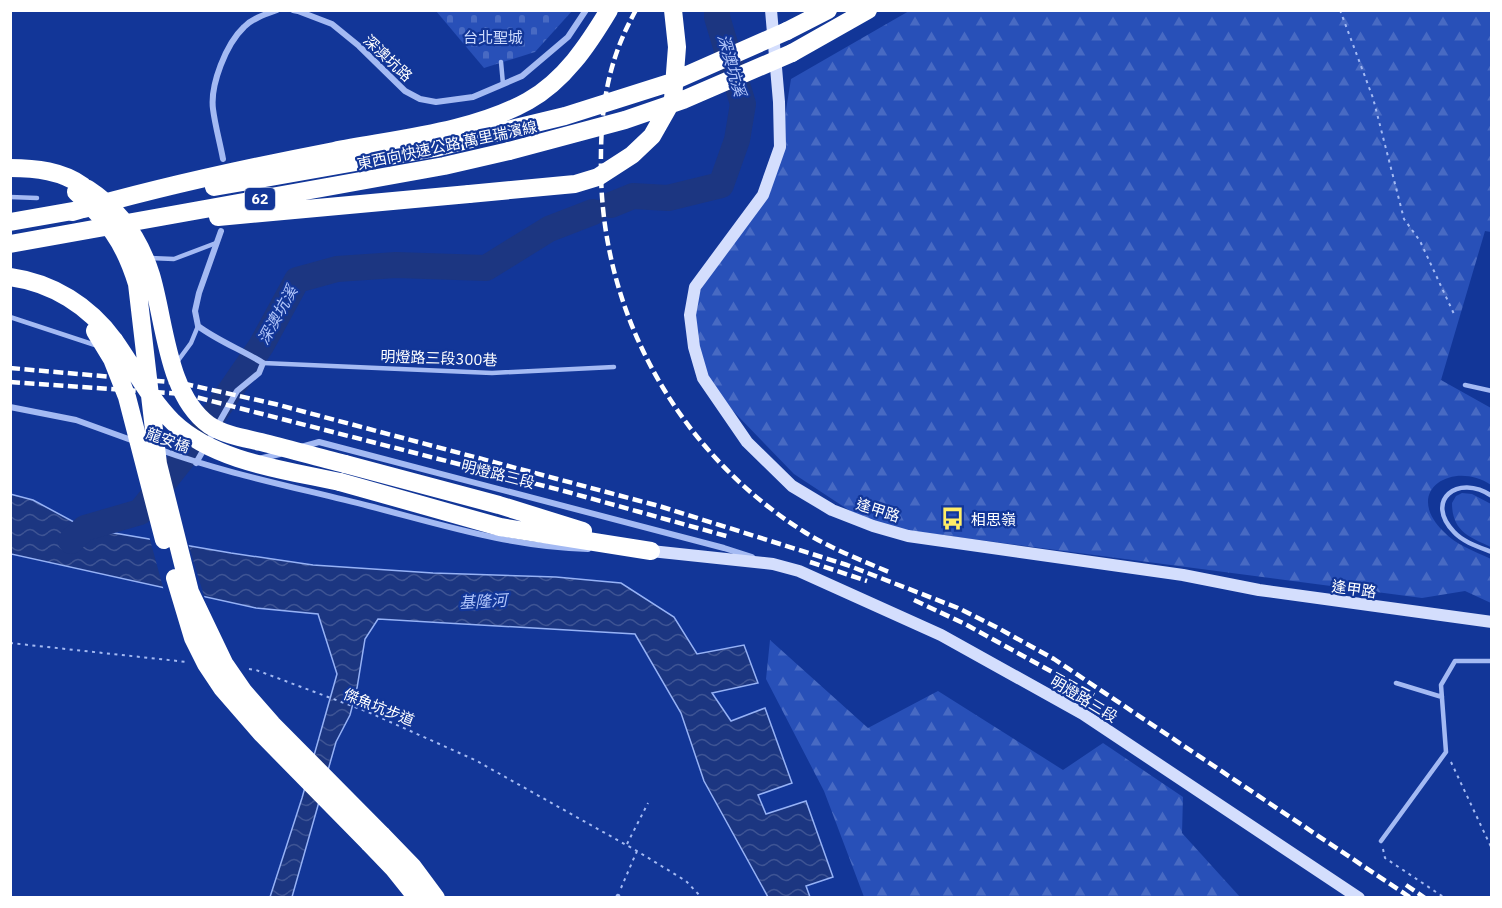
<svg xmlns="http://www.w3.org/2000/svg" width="1502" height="908" font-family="'IBM Plex Sans','Noto Sans TC',sans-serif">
  <defs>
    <pattern id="forest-firs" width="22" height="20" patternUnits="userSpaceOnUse" patternTransform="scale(1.5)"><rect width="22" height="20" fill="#2850b8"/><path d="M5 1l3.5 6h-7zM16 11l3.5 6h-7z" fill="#486ac3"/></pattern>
    <pattern id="cemetery-stones" width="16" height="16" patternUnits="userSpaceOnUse" patternTransform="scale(1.5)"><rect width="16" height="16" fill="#2850b8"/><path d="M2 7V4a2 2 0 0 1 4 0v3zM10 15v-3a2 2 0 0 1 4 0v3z" fill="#486ac3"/></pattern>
    <pattern id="water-waves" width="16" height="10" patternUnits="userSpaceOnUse" patternTransform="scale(1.5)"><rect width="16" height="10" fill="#1c3681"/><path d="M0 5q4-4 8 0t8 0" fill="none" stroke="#3e5494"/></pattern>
  </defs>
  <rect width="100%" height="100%" fill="#123698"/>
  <path fill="url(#forest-firs)" d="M 909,11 L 1491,11 L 1491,232 L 1485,231 L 1441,380 L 1491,408 L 1491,485 C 1454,460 1402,490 1443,531 C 1456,545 1474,551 1491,559 L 1491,603 L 1465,591 L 1422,598 L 873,526 L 794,474 L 707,384 L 687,312 L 777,166 L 791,79 Z
    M 1462,493 L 1472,494 L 1491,504 L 1491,547 C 1469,537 1452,531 1452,503 L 1456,496 Z
    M 770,640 L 868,728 L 938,691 L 1063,770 L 1103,743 L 1183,797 L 1182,833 L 1240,897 L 864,897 L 824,791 L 766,679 Z"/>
  <path fill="url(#cemetery-stones)" d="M 436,11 L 572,11 L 535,52 L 484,68 Z"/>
  <path fill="url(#water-waves)" stroke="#96b2f6" stroke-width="1.5" d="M 10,494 L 33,500 L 85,528 L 231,553 L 313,565 L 433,573 L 556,577 L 621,583 L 674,617 L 697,654 L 744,645 L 758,683 L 712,693 L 731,721 L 765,708 L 792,783 L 758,795 L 766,814 L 806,801 L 833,877 L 806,886 L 810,897 L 768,897 L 704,781 L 681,713 L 635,634 L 378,619 L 365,639 L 357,688 L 350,715 L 336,742 L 292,897 L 270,897 L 302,798 L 337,674 L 318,614 L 256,608 L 11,554 Z"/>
  <path fill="#123698" d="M 149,536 L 188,543 L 205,599 L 164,591 Z"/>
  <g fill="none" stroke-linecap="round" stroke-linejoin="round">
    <path stroke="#1c3681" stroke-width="26" d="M 611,205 L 633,196 L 668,198 L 721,185 L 737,140 L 743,104 L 717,17 L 717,10
      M 71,541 L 85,528 L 140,512 L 191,448 L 261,346 L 297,280 L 337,269 L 396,265 L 486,268 L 549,229 L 593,212"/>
    <path stroke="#a4baf3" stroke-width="2" stroke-dasharray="3 4.5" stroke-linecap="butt" d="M 1340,10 L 1373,98 L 1404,219 L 1420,241 L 1454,314
      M 10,643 L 187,662
      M 249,669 L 256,670 L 368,712 L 475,760 L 637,851 L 686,881 L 702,898
      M 1451,762 L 1492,849
      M 627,844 L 648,803
      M 1383,849 L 1385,858 L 1445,898
      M 621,888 L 637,851"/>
    <path stroke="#a4baf3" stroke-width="4.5" d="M 501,62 L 503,84
      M 10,197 L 37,198
      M 150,258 L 174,259 L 216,243
      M 10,317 L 95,345
      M 177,362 L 191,343 L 198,326
      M 263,363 L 492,373 L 614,367
      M 1465,385 L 1492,391
      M 1492,496 C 1457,473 1424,501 1454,532 C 1463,542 1479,547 1492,552
      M 1396,683 L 1442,697
      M 1381,841 L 1446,752 L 1441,685 L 1455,661 L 1492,661
      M 617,898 L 618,896"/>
    <path stroke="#a4baf3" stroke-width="6" d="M 293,10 L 298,11 L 332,24 L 359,46 L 405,91 L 420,99 L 436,102 L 473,97 L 522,76 L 568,37 L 586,10
      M 223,159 C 220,143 215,125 213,109 C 210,85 226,44 244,27 C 253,18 266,14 277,10
      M 10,407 L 76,420 L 134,441
      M 301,447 L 319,442 L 724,548 L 752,557
      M 158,449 C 227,474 299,488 369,506 C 443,525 511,547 588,549
      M 258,459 L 280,454
      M 196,463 L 237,391 L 259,373 L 263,363 C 242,350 218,341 198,326 L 195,311 L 199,293 L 221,231"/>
    <path stroke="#d4defd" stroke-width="12" d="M 771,10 L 779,102 L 780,147 L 763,195 L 695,287 L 690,315 L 694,347 L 703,378 L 747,442 L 792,486 L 832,510 L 873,526 L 908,536 L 1183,575 L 1259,590 L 1492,622
      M 651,551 L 773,564 L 799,571 L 941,635 L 1083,714 L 1359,898"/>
    <path stroke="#fff" stroke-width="18" d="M 787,31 L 828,10
      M 792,53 L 868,10
      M 10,168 C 36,168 62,171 83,186
      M 214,187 L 435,148 L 507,130
      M 72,212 C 158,187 246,168 334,151 C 395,139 473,132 528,101 C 564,81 588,45 609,10
      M 218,217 L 469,194
      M 10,222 L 84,209
      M 10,244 L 444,166 L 509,151
      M 10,277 C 53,283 89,306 114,340
      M 345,464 L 499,505 L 583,531
      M 340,482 L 500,527 L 651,551
      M 382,835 L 413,867 L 436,898
      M 369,843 L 393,868 L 417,898"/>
    <path stroke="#fff" stroke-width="4.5" stroke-dasharray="10 4.5" stroke-linecap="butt" d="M 636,10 C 606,63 600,113 601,173 C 603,319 682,456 806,533 C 832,549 861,560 889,572
      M 10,368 L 181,383 L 275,404 L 659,506 L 847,565 L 958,608 L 998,628 L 1054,659 L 1411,898
      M 10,382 L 184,394 L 564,491 L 730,537
      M 810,562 L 867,581
      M 914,600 L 965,624 L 1094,695
      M 1406,885 L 1425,898"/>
    <path stroke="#fff" stroke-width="18" d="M 507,130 L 565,116 L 669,83 L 787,31
      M 509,151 L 625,120 L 683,100 L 792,53
      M 88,189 C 119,209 140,240 151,275 C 165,321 167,395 209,425 C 224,435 244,438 261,442 C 289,449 317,457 345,464
      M 76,192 C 108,222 124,241 137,284 L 158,464 L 190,592 L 224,663 L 244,692 L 272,724 L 382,835
      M 469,194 L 575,184 L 598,177 L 632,155 L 652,136 L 673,99 L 677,47 L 673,10
      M 95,331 L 112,359 L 127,397 L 164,540
      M 114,340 C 133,367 150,399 173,422 C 215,462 285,470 340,482
      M 175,578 L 193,638 L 206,664 L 222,688 L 262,734 L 369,843"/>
  </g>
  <defs>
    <symbol id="bus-bare" viewBox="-9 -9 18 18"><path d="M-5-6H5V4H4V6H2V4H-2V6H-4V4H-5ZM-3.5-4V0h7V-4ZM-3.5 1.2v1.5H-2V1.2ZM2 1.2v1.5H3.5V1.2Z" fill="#ffed66" stroke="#123698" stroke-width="2.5" paint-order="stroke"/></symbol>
  </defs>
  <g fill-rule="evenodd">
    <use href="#bus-bare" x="936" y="502" width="33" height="33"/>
  </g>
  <g text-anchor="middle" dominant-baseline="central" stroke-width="4.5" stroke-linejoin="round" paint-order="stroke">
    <rect fill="#123698" stroke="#b8c3e0" stroke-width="1.5" x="245" y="188" width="30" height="22" rx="4.5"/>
    <g font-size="14" font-weight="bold" fill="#fff">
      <text x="260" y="199">62</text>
    </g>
    <g font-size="15" fill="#ccdafd" stroke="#123698">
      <text x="493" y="37">台北聖城</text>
    </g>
    <g font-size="15" fill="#fff" stroke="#123698">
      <text transform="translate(388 58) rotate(43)">深澳坑路</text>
      <text transform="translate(447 145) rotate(-12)">東西向快速公路 萬里瑞濱線</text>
      <text transform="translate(439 358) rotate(2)">明燈路三段300巷</text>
      <text transform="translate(168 440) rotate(20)">龍安橋</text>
      <text transform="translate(498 474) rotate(14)">明燈路三段</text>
      <text transform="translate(878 510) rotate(18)">逢甲路</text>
      <text transform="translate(1354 589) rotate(8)">逢甲路</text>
      <text transform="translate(1084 699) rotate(31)">明燈路三段</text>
      <text transform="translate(379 707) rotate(22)">傑魚坑步道</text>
    </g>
    <g font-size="15" fill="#fff" stroke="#123698" text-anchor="start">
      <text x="971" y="519">相思嶺</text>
    </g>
    <g font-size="16" font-style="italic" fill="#b1c5fa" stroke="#123698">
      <text transform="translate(732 65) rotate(74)">深澳坑溪</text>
      <text transform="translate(277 315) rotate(-61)">深澳坑溪</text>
      <text transform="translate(483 601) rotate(-3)">基隆河</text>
    </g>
  </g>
  <rect width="1502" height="908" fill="none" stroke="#ffffff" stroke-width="24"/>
</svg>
